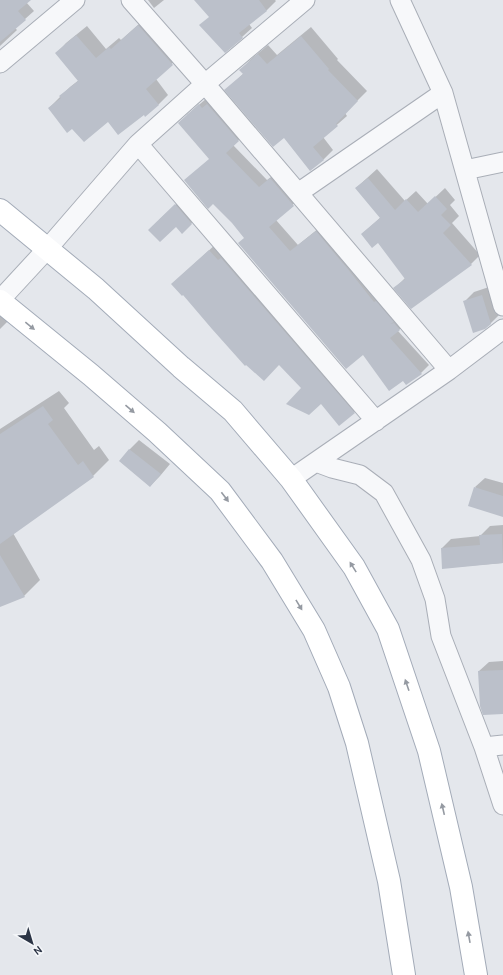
<svg xmlns="http://www.w3.org/2000/svg" width="503" height="975" font-family="Karla,sans-serif">
  <rect width="100%" height="100%" fill="#e4e7ec"/>
  <path fill="#0003" d="M 0,0 L 29,0 L 26,2 L 34,11 L 15,28 L 17,30 L 0,46 Z
    M 148,0 L 164,0 L 154,8 Z
    M 196,0 L 275,0 L 276,1 L 267,10 L 249,24 L 252,28 L 242,37 L 225,52 L 210,16 Z
    M 148,16 L 182,54 L 156,79 L 168,95 L 159,104 L 145,115 L 144,114 L 109,121 L 49,108 L 70,87 L 79,80 L 57,53 L 66,43 L 87,26 L 106,49 L 119,38 L 121,40 Z
    M 311,27 L 338,59 L 337,60 L 367,91 L 345,113 L 347,116 L 323,137 L 333,150 L 324,159 L 310,170 L 284,137 L 226,90 L 244,73 L 241,70 L 250,60 L 268,45 L 277,55 Z
    M 207,98 L 246,133 L 233,145 L 267,180 L 279,171 L 300,198 L 276,220 L 298,245 L 324,224 L 407,321 L 398,331 L 429,365 L 421,373 L 406,384 L 403,380 L 363,354 L 245,238 L 210,158 L 187,115 Z
    M 377,169 L 405,201 L 416,191 L 428,204 L 445,188 L 455,200 L 450,205 L 459,216 L 452,223 L 480,255 L 471,264 L 395,288 L 406,277 L 378,242 L 362,234 L 381,217 L 356,188 Z
    M 186,195 L 201,214 L 182,232 L 176,226 L 159,220 Z
    M 217,243 L 362,404 L 354,412 L 321,403 L 303,388 L 279,364 L 180,277 Z
    M 492,286 L 500,314 L 490,324 L 464,302 L 474,292 Z
    M 0,313 L 9,320 L 0,329 Z
    M 59,391 L 69,403 L 64,408 L 94,450 L 99,446 L 109,460 L 93,476 L 13,533 L 40,580 L 24,596 L 0,606 L 0,429 Z
    M 139,440 L 170,464 L 160,476 L 150,486 L 120,461 L 130,449 Z
    M 485,478 L 503,483 L 503,512 L 475,487 Z
    M 503,525 L 503,563 L 443,568 L 442,548 L 451,539 L 480,536 L 490,526 Z
    M 503,661 L 503,713 L 479,671 L 489,662 Z"/>
  <path fill="#bbc0ca" d="M 0,0 L 31,0 L 18,11 L 26,20 L 0,42 Z
    M 194,0 L 259,0 L 267,11 L 239,33 L 243,38 L 225,53 L 199,25 L 209,17 Z
    M 138,25 L 173,65 L 146,89 L 159,105 L 145,117 L 144,115 L 118,135 L 108,122 L 84,142 L 72,129 L 67,133 L 48,108 L 61,98 L 59,96 L 78,81 L 55,53 L 76,35 L 96,58 L 109,47 L 111,49 Z
    M 301,36 L 329,69 L 328,70 L 358,101 L 336,124 L 338,126 L 313,147 L 324,160 L 310,171 L 284,138 L 273,147 L 224,90 L 243,74 L 239,70 L 258,54 L 267,64 Z
    M 199,104 L 202,108 L 207,104 L 239,141 L 226,153 L 259,187 L 270,178 L 294,206 L 269,227 L 290,251 L 316,231 L 335,254 L 347,268 L 374,302 L 376,301 L 394,322 L 390,324 L 394,323 L 400,330 L 390,338 L 422,374 L 406,385 L 403,381 L 389,391 L 363,355 L 346,369 L 238,243 L 244,238 L 232,223 L 213,204 L 208,209 L 184,180 L 209,159 L 178,123 Z
    M 368,178 L 395,210 L 406,199 L 418,212 L 435,196 L 447,209 L 441,215 L 451,225 L 443,233 L 472,265 L 411,309 L 393,288 L 405,279 L 378,243 L 372,248 L 361,234 L 380,218 L 355,188 Z
    M 175,204 L 192,224 L 182,234 L 176,227 L 160,242 L 148,230 Z
    M 209,250 L 218,260 L 221,258 L 355,413 L 339,426 L 321,404 L 309,415 L 286,404 L 301,388 L 279,365 L 264,381 L 246,365 L 245,366 L 212,329 L 183,295 L 182,296 L 171,284 Z
    M 482,295 L 491,324 L 485,329 L 473,333 L 463,301 Z
    M 43,406 L 53,420 L 48,424 L 78,465 L 83,461 L 94,477 L 0,544 L 0,434 Z
    M 129,449 L 161,474 L 150,487 L 119,461 Z
    M 474,487 L 503,496 L 503,517 L 468,506 Z
    M 502,534 L 503,563 L 442,569 L 441,548 L 480,545 L 479,535 Z
    M 0,555 L 25,597 L 0,607 Z
    M 503,670 L 503,714 L 483,715 L 480,706 L 478,671 Z"/>
  <g fill="none" stroke-linecap="round" stroke-linejoin="round">
    <defs>
      <path id="street" d="M 131,0 L 205,84 L 449,370
        M 400,0 L 443,93 L 503,306
        M 0,63 L 75,0
        M 138,144 L 376,421
        M 465,170 L 503,162
        M 298,193 L 443,93
        M 0,300 L 48,248 L 138,144 L 205,84 L 305,0
        M 316,462 L 332,468 L 360,475 L 384,493 L 421,560 L 435,599 L 441,636 L 484,747 L 503,805
        M 291,479 L 449,370 L 503,329
        M 484,747 L 503,745"/>
      <path id="primary" d="M 0,210 L 96,289 L 181,367 L 233,411 L 291,479 L 354,567 L 388,629 L 429,751 L 461,887 L 476,975
        M 0,301 L 91,375 L 157,432 L 220,491 L 272,561 L 314,630 L 339,687 L 357,743 L 389,881 L 404,975"/>
    </defs>
    <use href="#street" stroke="#a9aeb7" stroke-width="21"/>
    <use href="#primary" stroke="#a3abb8" stroke-width="24"/>
    <use href="#street" stroke="#f7f8fa" stroke-width="19"/>
    <use href="#primary" stroke="#fff" stroke-width="22"/>
  </g>
  <defs><path id="oneway-solid" d="M-6-.8H1V-3.2L6.5 0L1 3.2V.8H-6Z"/></defs>
  <g fill="#959aa2">
    <use href="#oneway-solid" transform="translate(30 326) rotate(39)"/>
    <use href="#oneway-solid" transform="translate(130 409) rotate(41)"/>
    <use href="#oneway-solid" transform="translate(225 497) rotate(53)"/>
    <use href="#oneway-solid" transform="translate(353 567) rotate(-122)"/>
    <use href="#oneway-solid" transform="translate(299 605) rotate(59)"/>
    <use href="#oneway-solid" transform="translate(407 685) rotate(-109)"/>
    <use href="#oneway-solid" transform="translate(443 809) rotate(-103)"/>
    <use href="#oneway-solid" transform="translate(469 937) rotate(-100)"/>
  </g>
  <g transform="translate(32 943) rotate(142)" stroke="#f4f6f9" stroke-width="3" paint-order="stroke">
  <path d="M0-3L7 15L0 10L-7 15Z" fill="#2b3445"/>
  <text y="-6" font-size="11" font-weight="bold" text-anchor="middle" fill="#2b3445">N</text>
  </g>
</svg>
